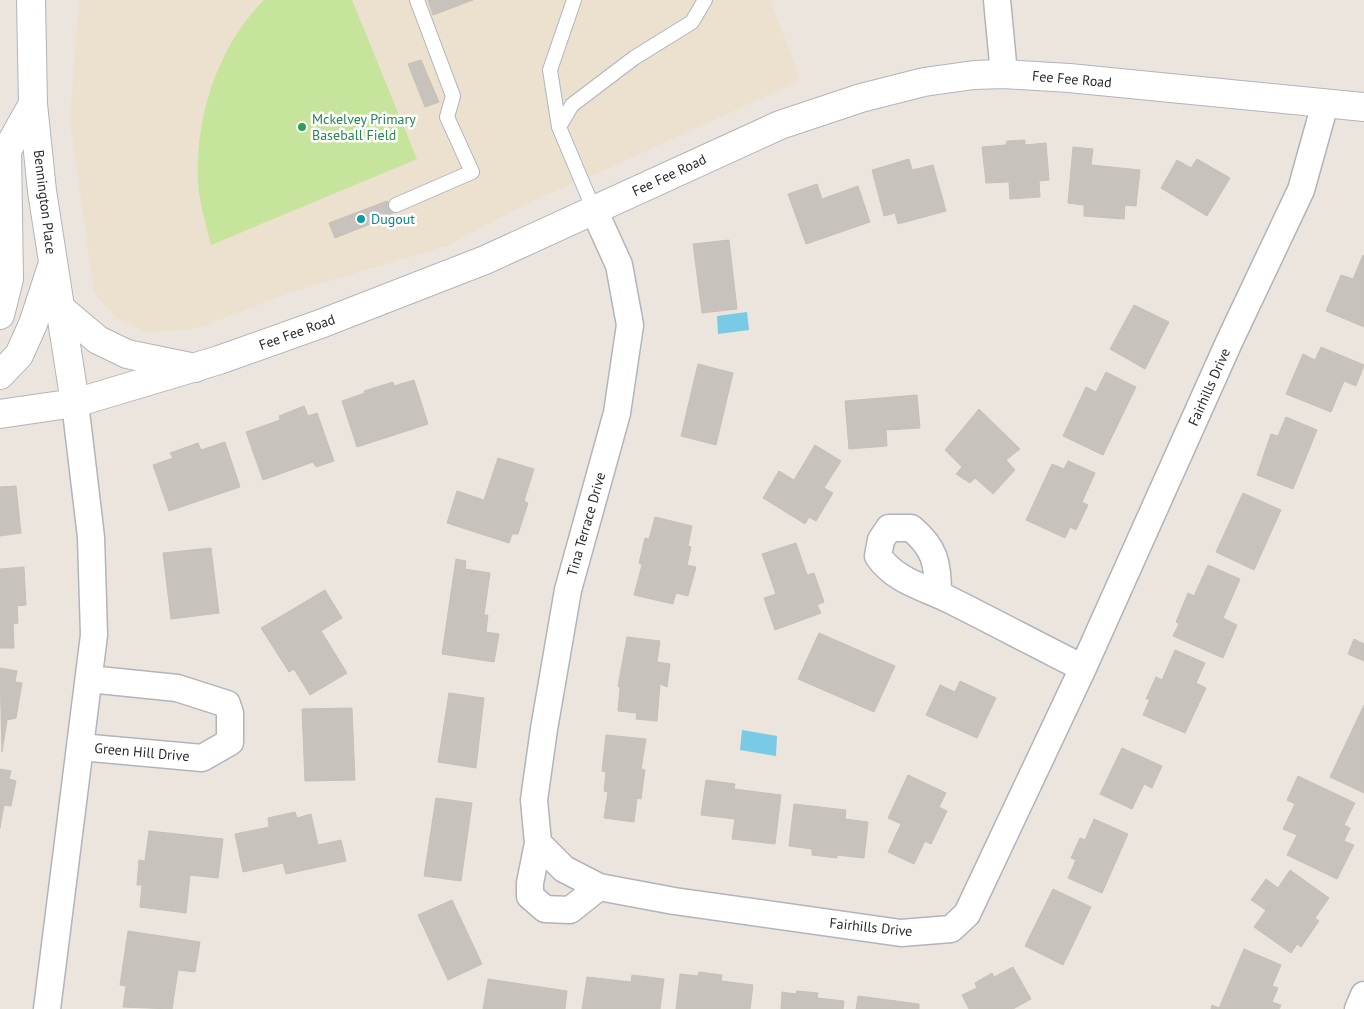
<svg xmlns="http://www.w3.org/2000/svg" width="1364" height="1009" font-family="'PT Sans',sans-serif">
  <rect width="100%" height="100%" fill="#ebe5dd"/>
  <path fill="#ebe1ce" d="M 79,0 L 770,0 L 801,80 L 609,168 L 528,203 L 446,246 L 292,292 L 195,329 L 146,332 L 116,318 L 94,292 L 70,121 Z"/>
  <path fill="#c6e49b" d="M 264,0 L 352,0 L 417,159 L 211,245 C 206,224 199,203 198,181 C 195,117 218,46 264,0 Z"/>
  <path fill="#79cae4" d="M 747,312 L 749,330 L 718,334 L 717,316 Z
    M 742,730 L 777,736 L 776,756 L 740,750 Z"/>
  <path fill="#c7c3bc" stroke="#c6c1b7" d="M 428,0 L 473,0 L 433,15 Z
    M 421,60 L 439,102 L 425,107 L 408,64 Z
    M 1025,140 L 1025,145 L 1046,143 L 1049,180 L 1039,181 L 1040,197 L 1010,199 L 1009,182 L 986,183 L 982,147 L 1006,145 L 1007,141 Z
    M 1073,147 L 1093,149 L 1091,165 L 1140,170 L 1136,206 L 1125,205 L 1124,219 L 1084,216 L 1084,205 L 1068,203 Z
    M 909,159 L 912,170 L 933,165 L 946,211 L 898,224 L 895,213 L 884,216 L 872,170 Z
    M 1197,159 L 1230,178 L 1207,216 L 1161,188 L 1177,160 L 1191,168 Z
    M 817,184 L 822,199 L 858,186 L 870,222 L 806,244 L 788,194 Z
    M 387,201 L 393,215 L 335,238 L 329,223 Z
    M 729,240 L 737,309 L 702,313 L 693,244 Z
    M 1363,255 L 1364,256 L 1364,327 L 1326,311 L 1341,275 L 1353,279 Z
    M 1134,305 L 1169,322 L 1145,369 L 1110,349 Z
    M 1321,347 L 1364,365 L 1356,386 L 1344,381 L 1331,412 L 1286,394 L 1303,354 L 1315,360 Z
    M 698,364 L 733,373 L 716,445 L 681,436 Z
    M 1106,372 L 1136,387 L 1103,455 L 1063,436 L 1086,387 L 1096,392 Z
    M 414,380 L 428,424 L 357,447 L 342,401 L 365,393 L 364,391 L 393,382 L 394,386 Z
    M 917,395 L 920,428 L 886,430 L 887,446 L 849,449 L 845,401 Z
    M 304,406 L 308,416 L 317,413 L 334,461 L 316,467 L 313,462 L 263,480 L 246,432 L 280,420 L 279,416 Z
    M 979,409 L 1020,449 L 1006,460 L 1015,470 L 993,494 L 975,478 L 970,483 L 956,474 L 962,467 L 945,450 Z
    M 1286,417 L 1317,430 L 1293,489 L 1257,475 L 1271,434 L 1278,436 Z
    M 225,442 L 240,487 L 169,511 L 153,465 L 173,458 L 170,453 L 198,443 L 201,450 Z
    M 815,445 L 841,461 L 824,488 L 833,493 L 816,521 L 809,517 L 805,524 L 763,498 L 779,471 L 794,480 Z
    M 498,458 L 534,469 L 524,501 L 528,503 L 518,534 L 512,534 L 509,543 L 447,523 L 457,491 L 484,500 Z
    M 1068,461 L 1095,473 L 1082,502 L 1088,505 L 1076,530 L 1070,527 L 1065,538 L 1026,520 L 1052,464 L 1064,469 Z
    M 16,486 L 21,533 L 0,536 L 0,487 Z
    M 1243,493 L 1281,510 L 1254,570 L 1216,552 Z
    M 655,517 L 692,526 L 688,546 L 691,547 L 687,565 L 696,567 L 688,596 L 676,593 L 673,604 L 634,595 L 642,565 L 639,563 L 645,538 L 649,539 Z
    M 796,543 L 807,575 L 814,573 L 824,602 L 817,605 L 821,613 L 775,630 L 764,598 L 776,594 L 762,554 Z
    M 211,548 L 219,613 L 171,619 L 163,553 Z
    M 456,559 L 466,561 L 465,569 L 490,573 L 484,615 L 488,615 L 486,632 L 499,634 L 494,662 L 442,654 Z
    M 1208,565 L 1240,579 L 1223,618 L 1237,625 L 1223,658 L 1173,636 L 1179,624 L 1176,622 L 1188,593 L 1194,596 Z
    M 24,567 L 26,605 L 17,606 L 18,623 L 13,624 L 14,648 L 0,648 L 0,569 Z
    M 325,590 L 342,618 L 321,631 L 347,673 L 310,695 L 294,669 L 289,672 L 261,628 Z
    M 819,633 L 895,666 L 874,712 L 798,679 Z
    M 627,637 L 660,641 L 657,662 L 670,664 L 667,687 L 660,684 L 657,721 L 636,719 L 637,713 L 618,711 L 620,688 L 618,686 Z
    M 1354,639 L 1364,644 L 1364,661 L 1348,654 Z
    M 1175,650 L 1205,663 L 1196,683 L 1206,688 L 1185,733 L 1143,715 L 1150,699 L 1146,699 L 1156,677 L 1162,680 Z
    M 0,668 L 17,671 L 15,682 L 22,683 L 16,718 L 7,720 L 2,752 Z
    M 960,681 L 996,698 L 977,738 L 926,715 L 940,685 L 955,692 Z
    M 449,693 L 484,698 L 476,768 L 438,762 Z
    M 1364,705 L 1364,793 L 1330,777 Z
    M 352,708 L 355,780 L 305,781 L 302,709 Z
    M 606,735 L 646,739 L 641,769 L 645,770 L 641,799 L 637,798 L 634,822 L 604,818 L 608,792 L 604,791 L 606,772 L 602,771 Z
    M 1122,748 L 1162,766 L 1152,788 L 1144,784 L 1132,809 L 1100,794 Z
    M 0,769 L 11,771 L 9,779 L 16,781 L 11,806 L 4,805 L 0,828 Z
    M 908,775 L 946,793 L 939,807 L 947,811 L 931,844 L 925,841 L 914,864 L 888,852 L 901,824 L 888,818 Z
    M 1298,776 L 1355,803 L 1344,825 L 1350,828 L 1344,841 L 1354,845 L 1337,879 L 1287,855 L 1297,835 L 1283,829 L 1295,804 L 1287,800 Z
    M 706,780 L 735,784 L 734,789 L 781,795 L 775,844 L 732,839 L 735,819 L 701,815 Z
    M 436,798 L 472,803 L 461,881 L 424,876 Z
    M 794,804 L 846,810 L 845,819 L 868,822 L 864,858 L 837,855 L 837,858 L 812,855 L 812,849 L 789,846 Z
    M 295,812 L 297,818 L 311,814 L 318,845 L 341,840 L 346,861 L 286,874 L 283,863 L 243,872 L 235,834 L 269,827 L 268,818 Z
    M 1094,819 L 1128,834 L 1102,893 L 1068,878 L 1076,860 L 1071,858 L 1080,838 L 1085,840 Z
    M 149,831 L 223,839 L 218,878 L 190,875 L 186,913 L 140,907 L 142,885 L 137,885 L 139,860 L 145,861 Z
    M 1290,870 L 1329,898 L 1315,918 L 1319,921 L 1301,947 L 1297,944 L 1291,953 L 1254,927 L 1266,910 L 1251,900 L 1266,879 L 1278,888 Z
    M 1053,889 L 1091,907 L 1063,965 L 1025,946 Z
    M 452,900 L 482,964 L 448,980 L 418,915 Z
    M 128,931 L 200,942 L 195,972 L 178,970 L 172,1009 L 123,1007 L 126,986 L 120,985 Z
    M 1244,949 L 1281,965 L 1272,986 L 1278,988 L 1272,1002 L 1281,1005 L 1279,1009 L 1211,1009 L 1212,1005 L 1219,1008 Z
    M 1013,967 L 1031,999 L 1013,1009 L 969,1009 L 962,995 L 977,988 L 975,983 L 992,973 L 994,977 Z
    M 699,972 L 722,975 L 721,981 L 753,985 L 750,1009 L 676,1009 L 680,974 L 698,976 Z
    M 632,975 L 664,979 L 660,1009 L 582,1009 L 587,977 L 631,982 Z
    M 488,979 L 567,991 L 565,1009 L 483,1009 Z
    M 797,991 L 818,993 L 817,998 L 844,1001 L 843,1009 L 781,1009 L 782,992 L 796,994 Z
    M 858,996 L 919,1004 L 919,1009 L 856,1009 Z"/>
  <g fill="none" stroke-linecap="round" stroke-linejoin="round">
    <defs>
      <path id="service" d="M 574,0 L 550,70 L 559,127 L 594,210
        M 559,127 L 572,105 L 634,58 L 692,22 L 705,0
        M 396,205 L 472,172 L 447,117 L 453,96 L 417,0"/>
      <path id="minor" d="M 997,0 L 1004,74
        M 594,210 L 619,265 L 630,325 L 617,413 L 568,590 L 544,729 L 534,800 L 538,843 L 564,869 L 599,887 L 674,901 L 901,933 L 951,929 L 967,914 L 1083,668 L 1230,340 L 1301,190 L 1325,104
        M 938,594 C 938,563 935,548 911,528 L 889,528 L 881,540 L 878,556 C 896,582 925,587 952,601 C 996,623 1039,646 1083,668
        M 80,747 L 202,758 L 230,742 L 230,713 L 227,704 L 177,688 L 89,679
        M 538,843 L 530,883 L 530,896 L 545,909 L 570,910 L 599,887
        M 47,1009 L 94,635 L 91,537 L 75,403
        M 1358,1009 L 1364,995"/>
      <path id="tertiary" d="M 75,403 L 219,360 L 323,323 L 485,260 L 780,125 L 861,98 L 924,82 L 974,75 L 1004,74 L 1069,78 L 1364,107"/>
      <path id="secondary" d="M 60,308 L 98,340 L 127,354 L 195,368
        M 0,315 L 9,279 L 7,150 L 33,104
        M 0,375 L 19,355 L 33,324 L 51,269
        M 0,414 L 75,403 L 42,191 L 33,104 L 31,0"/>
    </defs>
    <use href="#service" stroke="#b1b4bd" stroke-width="16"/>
    <use href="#minor" stroke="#b1b4bd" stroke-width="29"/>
    <use href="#tertiary" stroke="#b1b4bd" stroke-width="30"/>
    <use href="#secondary" stroke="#b1b4bd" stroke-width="30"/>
    <use href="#service" stroke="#fff" stroke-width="14"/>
    <use href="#minor" stroke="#fff" stroke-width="26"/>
    <use href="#tertiary" stroke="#fff" stroke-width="28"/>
    <use href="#secondary" stroke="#fff" stroke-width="28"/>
  </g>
  <circle fill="#2e9e5b" stroke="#fff" stroke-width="2" cx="302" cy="127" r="5"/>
  <circle fill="#0f9aa8" stroke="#fff" stroke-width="2" cx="361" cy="219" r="5"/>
  <g text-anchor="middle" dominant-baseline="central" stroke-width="5" stroke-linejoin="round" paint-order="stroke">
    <g font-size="14" fill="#2a2a2a" stroke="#fff">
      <text transform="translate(1072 79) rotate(5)">Fee Fee Road</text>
      <text transform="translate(669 175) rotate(-25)">Fee Fee Road</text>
      <text transform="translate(45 202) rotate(83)">Bennington Place</text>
      <text transform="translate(297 332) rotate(-20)">Fee Fee Road</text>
      <text transform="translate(1209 387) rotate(-66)">Fairhills Drive</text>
      <text transform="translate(586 524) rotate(-74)">Tina Terrace Drive</text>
      <text transform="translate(142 752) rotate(5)">Green Hill Drive</text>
      <text transform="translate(871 927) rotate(6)">Fairhills Drive</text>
    </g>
    <g font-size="14" fill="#27864d" stroke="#fff" text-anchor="start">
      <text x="312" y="119">Mckelvey Primary<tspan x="312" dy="16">Baseball Field</tspan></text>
    </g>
    <g font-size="14" fill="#0d838f" stroke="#fff" text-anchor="start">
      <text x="371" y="219">Dugout</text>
    </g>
  </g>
</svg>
